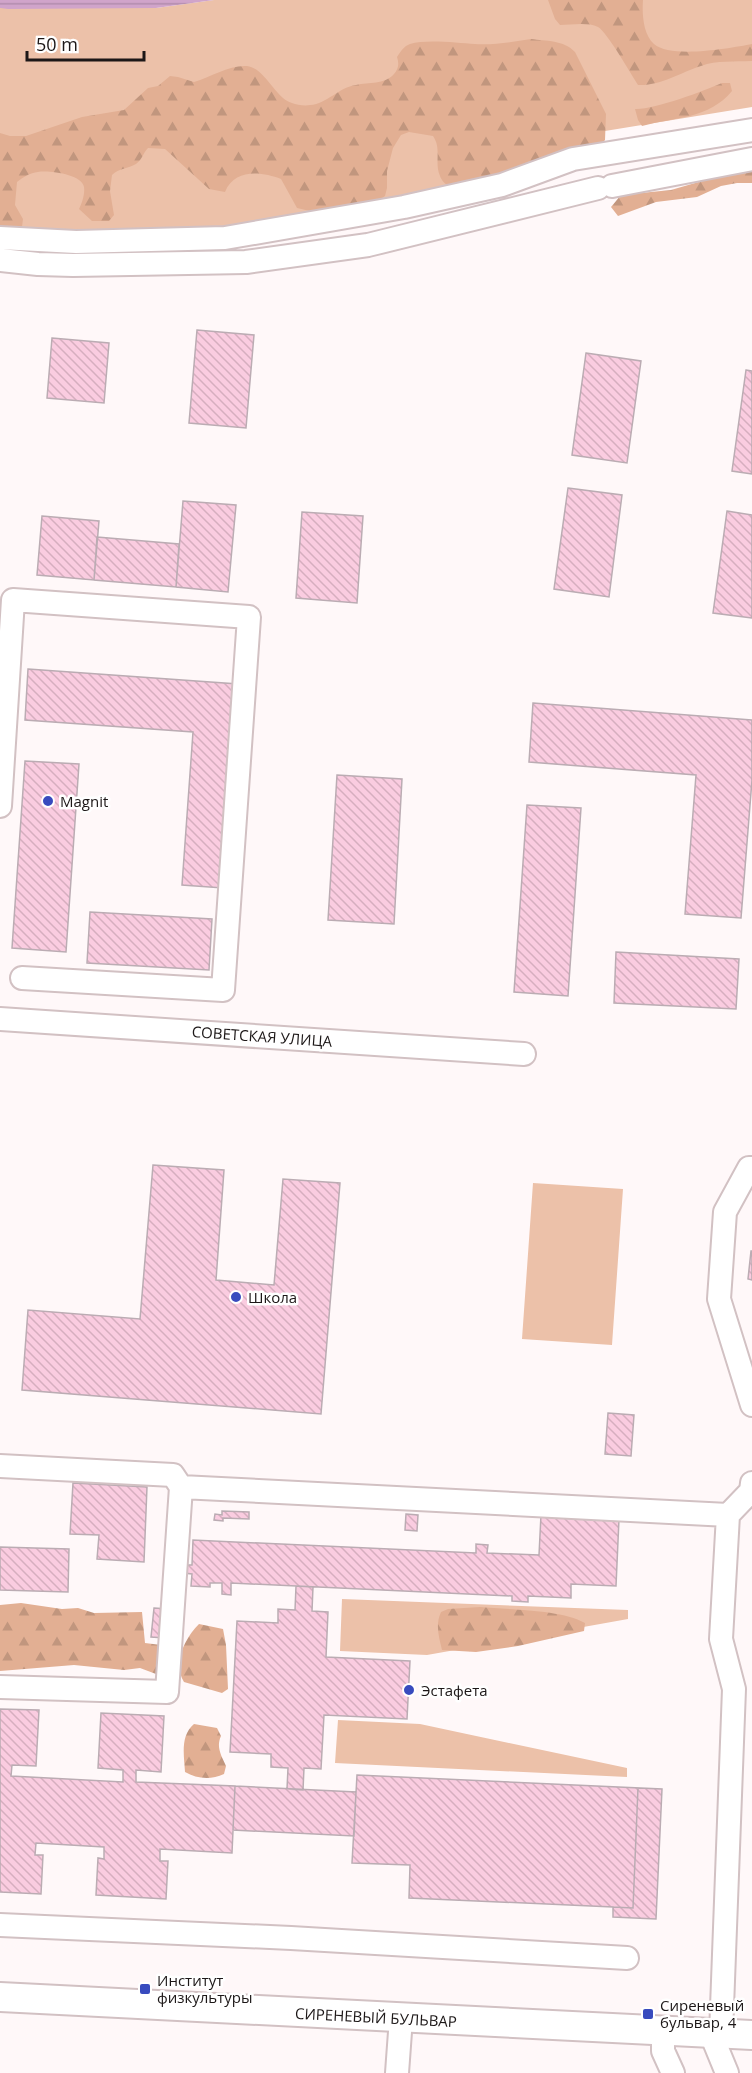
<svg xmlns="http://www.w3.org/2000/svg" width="752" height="2073" font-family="'Open Sans',sans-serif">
  <defs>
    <pattern id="forest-firs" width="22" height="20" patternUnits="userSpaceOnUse" patternTransform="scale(1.5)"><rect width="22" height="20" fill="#e2af93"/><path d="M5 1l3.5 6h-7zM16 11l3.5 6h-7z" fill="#c1967e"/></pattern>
    <pattern id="water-rules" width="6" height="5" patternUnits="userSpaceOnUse" patternTransform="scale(1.5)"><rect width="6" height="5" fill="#d0a4ca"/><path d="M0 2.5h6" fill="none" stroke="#b28cad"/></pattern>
    <pattern id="building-back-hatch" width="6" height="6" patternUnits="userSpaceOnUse" patternTransform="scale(1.5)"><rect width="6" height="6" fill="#facce0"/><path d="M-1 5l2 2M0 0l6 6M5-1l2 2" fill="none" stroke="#d6aebf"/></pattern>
  </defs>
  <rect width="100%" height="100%" fill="#fff8f9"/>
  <path fill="#ecc1a9" d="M 214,0 L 752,0 L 752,107 L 605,131 L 494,175 L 351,213 L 226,231 L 0,232 L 0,8 L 156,8 Z
    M 533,1183 L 623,1189 L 612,1345 L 522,1339 Z
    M 342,1599 L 628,1610 L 628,1619 L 427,1655 L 340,1651 Z
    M 338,1720 L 420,1724 L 627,1768 L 627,1777 L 335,1763 Z"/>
  <path fill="url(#forest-firs)" d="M 548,0 L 643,0 C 642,14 643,34 654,44 C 671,59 731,48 752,44 L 752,61 C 735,62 717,60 701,66 C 679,73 661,86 638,85 C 631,74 607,32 598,27 C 588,22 571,25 560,25 L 555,19 Z
    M 531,39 C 546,41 564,40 575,52 L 606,114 L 605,140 L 600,146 C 578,150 548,151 530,166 C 514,171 464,192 449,186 C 446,185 441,180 440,176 C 434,163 442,149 433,136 L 409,132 L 401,135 L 393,148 L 387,171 L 387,188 L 385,196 L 378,201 L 314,212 L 297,208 L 281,179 C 262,172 235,168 225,192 L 209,189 L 165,149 L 148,148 C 143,153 142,160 136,164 C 128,169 119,168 112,175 L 110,191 L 114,215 L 109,221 L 92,221 L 79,209 C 82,203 85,194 84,187 C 82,174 48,170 38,172 C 30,173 23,177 17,182 L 15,205 L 23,219 L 22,227 L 0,226 L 0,133 L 10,136 L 26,136 L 82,117 L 124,110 L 148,88 L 158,86 L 170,76 L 178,77 L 194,82 C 211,77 229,65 247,66 C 265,68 276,99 292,103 C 297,105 305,106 310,105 C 327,104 339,87 356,85 C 369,82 384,85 394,74 C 399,68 399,63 397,57 C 401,51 404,46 410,44 C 426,39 458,43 475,44 C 494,45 512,42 531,39 Z
    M 722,83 L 730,83 L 732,91 C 709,119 675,117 642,126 L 638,120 L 635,109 C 653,110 704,91 722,83 Z
    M 732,167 L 752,168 L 752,183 L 737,183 L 721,186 L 697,197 L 656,202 L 618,216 L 611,207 L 621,195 L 671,190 L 702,181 Z
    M 21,1603 L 62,1609 L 78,1608 L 94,1613 L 142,1612 L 145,1643 L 161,1645 L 161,1668 L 156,1674 L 140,1668 L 124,1670 L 74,1665 L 0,1671 L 0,1605 Z
    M 480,1607 C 509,1610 560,1609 585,1623 L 584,1631 L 518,1646 L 476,1652 L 442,1650 C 439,1637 435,1625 441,1612 L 448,1609 Z
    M 199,1624 L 223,1629 L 226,1645 L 228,1689 L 222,1693 L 184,1682 C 172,1663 185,1638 199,1624 Z
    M 194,1724 L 217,1728 L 221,1736 C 216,1747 221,1755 226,1766 L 224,1774 C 211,1780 197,1779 185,1772 C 184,1755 180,1736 194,1724 Z"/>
  <path fill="url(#water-rules)" d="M 0,0 L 214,0 L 156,8 L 8,9 L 0,8 Z"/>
  <path fill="url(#building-back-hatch)" stroke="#bbacb3" stroke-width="1.5" d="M 197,330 L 254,335 L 246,428 L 189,423 Z
    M 52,338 L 109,343 L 104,403 L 47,398 Z
    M 586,353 L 641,361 L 627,463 L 572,455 Z
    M 746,370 L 752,371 L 752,474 L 732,471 Z
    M 568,488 L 622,495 L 609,597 L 554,589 Z
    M 183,501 L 236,505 L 228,592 L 176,587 Z
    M 727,511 L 752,515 L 752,618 L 713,613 Z
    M 302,512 L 363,516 L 357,603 L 296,598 Z
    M 42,516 L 99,521 L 94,580 L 37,575 Z
    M 97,537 L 179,544 L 176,587 L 94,580 Z
    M 28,669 L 238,684 L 223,888 L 182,885 L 193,732 L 25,720 Z
    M 533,703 L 752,720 L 752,780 L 741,918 L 685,914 L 696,775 L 529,762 Z
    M 25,761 L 79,764 L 66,952 L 12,948 Z
    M 337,775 L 402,779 L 394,924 L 328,920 Z
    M 527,805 L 581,808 L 568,996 L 514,992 Z
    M 90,912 L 212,919 L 209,970 L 87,963 Z
    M 616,952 L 739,959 L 736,1009 L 614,1003 Z
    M 153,1165 L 224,1170 L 216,1280 L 274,1285 L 283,1179 L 340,1183 L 321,1414 L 22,1390 L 28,1310 L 140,1319 Z
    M 751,1251 L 752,1251 L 752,1280 L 748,1279 Z
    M 608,1413 L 634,1415 L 631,1456 L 605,1454 Z
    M 73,1483 L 147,1487 L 144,1562 L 97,1559 L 99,1535 L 70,1534 Z
    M 222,1511 L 249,1512 L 249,1519 L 223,1518 L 223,1521 L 214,1520 L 215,1514 L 222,1515 Z
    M 406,1514 L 418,1515 L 417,1531 L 405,1530 Z
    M 541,1515 L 619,1519 L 616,1586 L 571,1584 L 571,1598 L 528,1596 L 528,1602 L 512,1601 L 512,1596 L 231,1583 L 231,1595 L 222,1594 L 222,1583 L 210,1583 L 210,1587 L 191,1586 L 192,1574 L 184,1573 L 184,1565 L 192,1565 L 193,1540 L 476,1553 L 476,1544 L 488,1545 L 487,1553 L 539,1555 Z
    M 0,1547 L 69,1549 L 68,1592 L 0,1590 Z
    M 296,1586 L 313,1587 L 312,1611 L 328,1612 L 326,1657 L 410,1661 L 407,1719 L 324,1715 L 321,1769 L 304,1768 L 303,1790 L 287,1789 L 288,1768 L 271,1767 L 271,1754 L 230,1752 L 237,1621 L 278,1623 L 278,1609 L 295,1610 Z
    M 154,1608 L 168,1609 L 165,1638 L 151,1637 Z
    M 0,1709 L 39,1710 L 36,1766 L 12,1765 L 11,1776 L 123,1782 L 123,1770 L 98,1768 L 101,1713 L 164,1716 L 161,1772 L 136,1770 L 136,1782 L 235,1786 L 232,1853 L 160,1849 L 160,1861 L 168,1861 L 166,1899 L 96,1895 L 98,1858 L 104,1859 L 104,1847 L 36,1843 L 35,1855 L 43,1855 L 41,1894 L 0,1892 Z
    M 357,1775 L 662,1789 L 656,1919 L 613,1917 L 613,1907 L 409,1898 L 410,1865 L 352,1863 Z
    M 235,1786 L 356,1792 L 354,1836 L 233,1830 Z
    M 638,1788 L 662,1789 L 656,1919 L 613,1917 L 613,1907 L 633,1908 Z"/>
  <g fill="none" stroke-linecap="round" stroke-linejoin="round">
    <defs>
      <path id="minor" d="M 612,186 L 752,159
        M 0,238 L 76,242 L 225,238 L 404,207 L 502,185 L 573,159 L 752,130
        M 0,260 L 38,264 L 73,265 L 246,262 L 368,245 L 598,188
        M 0,806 L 13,600 L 249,617 L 223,990 L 22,978
        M 0,1019 L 524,1054
        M 752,1168 L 749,1168 L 725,1212 L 719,1299 L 752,1405
        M 0,1466 L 173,1475 L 181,1487
        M 728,1515 L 751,1491 L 752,1483
        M 0,1687 L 167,1692 L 181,1487 L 728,1515 L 721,1639 L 734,1689 L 721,2034
        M 0,1925 L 291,1938 L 627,1958
        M 663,2031 L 663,2051 L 673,2073
        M 711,2034 L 727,2073
        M 397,2073 L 401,2018"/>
      <path id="major" d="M 0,1997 L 752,2035"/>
    </defs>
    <use href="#minor" stroke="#d2c1c3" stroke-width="26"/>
    <use href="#major" stroke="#d2c1c3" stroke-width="32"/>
    <use href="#minor" stroke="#fff" stroke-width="22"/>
    <use href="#major" stroke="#fff" stroke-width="28"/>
  </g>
  <g fill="#384bbe" stroke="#fff" stroke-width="2">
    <circle cx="48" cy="801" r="6"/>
    <circle cx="236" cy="1297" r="6"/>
    <circle cx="409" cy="1690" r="6"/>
    <rect x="139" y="1983" width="12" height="12" rx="3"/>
    <rect x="642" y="2008" width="12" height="12" rx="3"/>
  </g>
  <g text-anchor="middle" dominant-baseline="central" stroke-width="5" stroke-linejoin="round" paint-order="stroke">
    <g font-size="15" fill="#1c1717" stroke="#fff" text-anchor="start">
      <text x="60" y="801">Magnit</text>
      <text x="248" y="1297">Школа</text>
      <text x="421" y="1690">Эстафета</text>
      <text x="157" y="1980">Институт<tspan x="157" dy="17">физкультуры</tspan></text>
      <text x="660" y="2005">Сиреневый<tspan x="660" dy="17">бульвар, 4</tspan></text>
    </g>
    <g font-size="15" fill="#1c1717" stroke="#fff">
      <text transform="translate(262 1036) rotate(4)">СОВЕТСКАЯ УЛИЦА</text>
      <text transform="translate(376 2017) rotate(3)">СИРЕНЕВЫЙ БУЛЬВАР</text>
    </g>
  </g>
  <path d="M27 51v9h117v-9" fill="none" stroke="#1c1717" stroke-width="3"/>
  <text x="36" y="51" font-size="18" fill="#1c1717" stroke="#ffffff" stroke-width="4.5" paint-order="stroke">50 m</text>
</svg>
